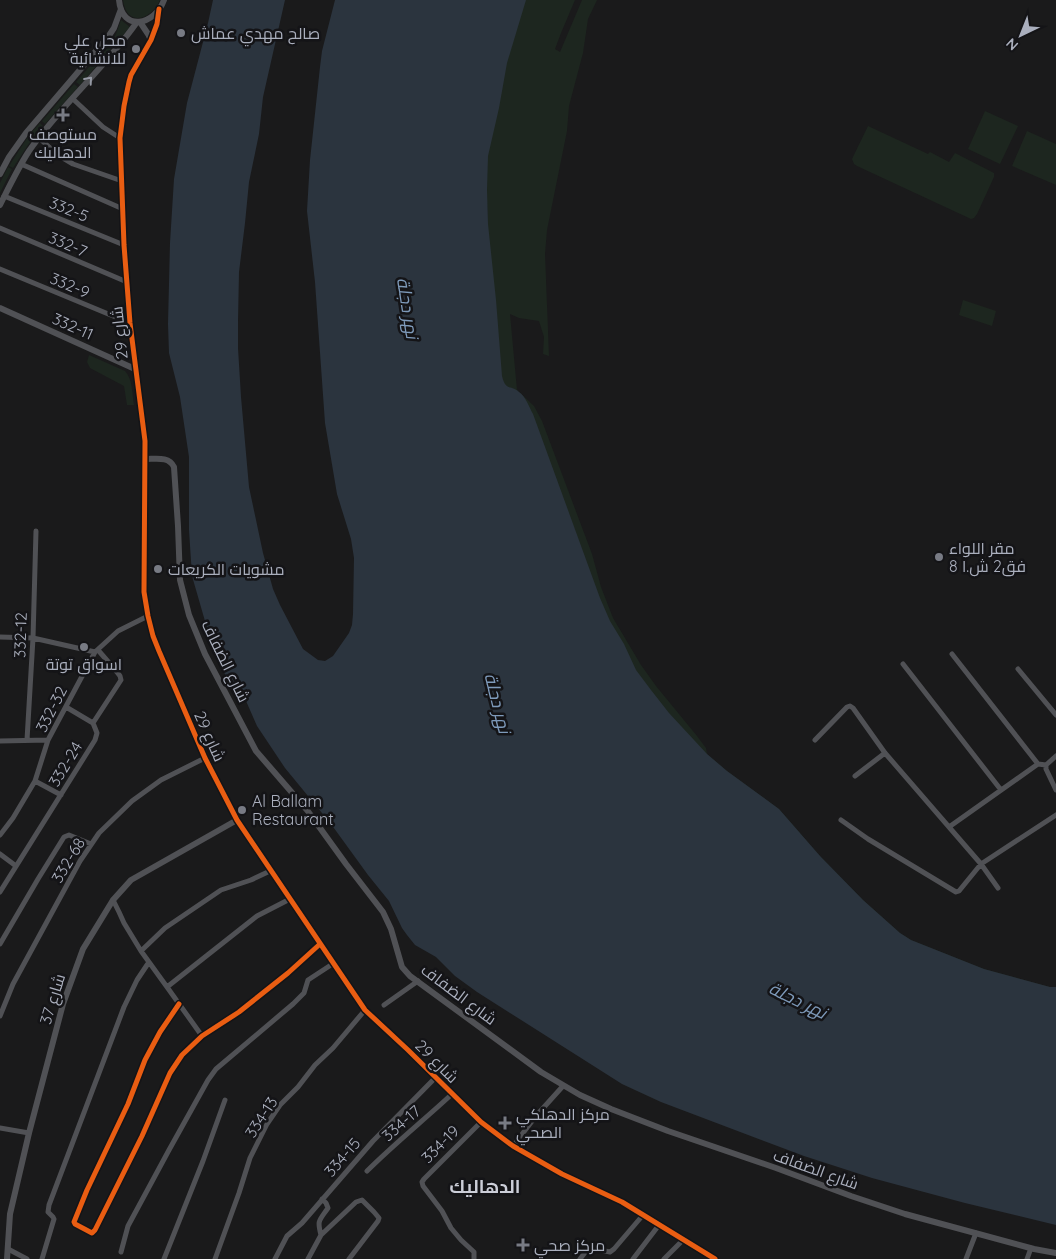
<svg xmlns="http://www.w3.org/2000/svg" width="1056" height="1259" font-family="Quicksand,Cairo,sans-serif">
  <rect width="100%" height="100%" fill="#1a1a1b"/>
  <path fill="#1d261f" d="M 123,0 L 160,0 C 151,20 127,28 123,0 Z
    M 520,0 L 575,0 L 561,33 L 555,49 L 560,52 L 582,0 L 597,0 L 588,19 L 583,53 L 569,106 L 567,131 L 547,230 L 545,254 L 549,356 L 543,354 L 544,337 L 539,321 L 519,318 L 510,314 L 517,390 L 534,406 L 542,421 L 592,554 L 601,587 L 613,618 L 641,665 L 656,686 L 697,736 L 706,748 L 707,754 L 727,771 L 779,809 L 820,856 L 863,900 L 900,933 L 911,940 L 984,969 L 1050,987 L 1056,987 L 1056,995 L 908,946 L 687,757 L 575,574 L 491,349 L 485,129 Z
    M 121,20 L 130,27 L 129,28 L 80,85 L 76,82 L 111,42 L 116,34 Z
    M 74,84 L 78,87 L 45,124 L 42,121 Z
    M 985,111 L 1018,126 L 1000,164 L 968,149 Z
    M 40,123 L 43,126 L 28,145 L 13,168 L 9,166 L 29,135 Z
    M 868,126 L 928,154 L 930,152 L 949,162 L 955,153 L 994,173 L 994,177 L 977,214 L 974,218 L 971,219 L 857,166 L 854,164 L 852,159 Z
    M 1027,131 L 1056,144 L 1056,185 L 1012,166 Z
    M 8,167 L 12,169 L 0,193 L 0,183 Z
    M 963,300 L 996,311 L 992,326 L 959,315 Z
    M 89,355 L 125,371 C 133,380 132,394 134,405 L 127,405 L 124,386 L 90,368 L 87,362 Z"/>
  <path fill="#2b343e" d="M 213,0 L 285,0 L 263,97 L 259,134 L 249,182 L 245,223 L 239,272 L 238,321 L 238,348 L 241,397 L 249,487 L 263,553 L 273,589 L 280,605 L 303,649 L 318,660 L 325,661 L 333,656 L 349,633 L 352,625 L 353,614 L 354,558 L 351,539 L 337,494 L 325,423 L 315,282 L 307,211 L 310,160 L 320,67 L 322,51 L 335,0 L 526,0 L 507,63 L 499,108 L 488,156 L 487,190 L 488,224 L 496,300 L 502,376 C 506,392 510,384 519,392 C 526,397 529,407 533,414 L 600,598 L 610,621 L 624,644 L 636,670 L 651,690 L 669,713 L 707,754 L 727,771 L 779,809 L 820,856 L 863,900 L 900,933 L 911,940 L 984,969 L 1050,987 L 1056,987 L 1056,1225 L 965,1203 L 872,1178 L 804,1156 L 661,1102 L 622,1084 L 477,992 L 455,976 L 436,957 L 415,945 L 407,935 L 402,928 L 389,901 L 368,875 L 331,824 L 285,768 L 257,726 L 243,694 L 236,685 L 228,681 L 226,677 L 207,628 L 192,576 L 189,530 L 189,457 L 180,397 L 169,353 L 168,324 L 170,243 L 174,179 L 187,103 L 208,23 Z"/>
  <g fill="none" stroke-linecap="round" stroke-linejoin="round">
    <path stroke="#505155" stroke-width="5" d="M 73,99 L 103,127 L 120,138
      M 39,138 L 58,155 L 73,164 L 122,181
      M 21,164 L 123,209
      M 4,196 L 124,245
      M 0,228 L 127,282
      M 0,269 L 130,323
      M 0,637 L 33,638 L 95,652
      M 952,654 L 1038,764
      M 903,664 L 1001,790
      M 1018,669 L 1056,715
      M 66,707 L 93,723
      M 27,740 L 33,638 L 36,531
      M 815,740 L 847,707 L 850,706 L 853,708 L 885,753 L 981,864 L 998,888
      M 0,741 L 48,740
      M 1056,756 L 1046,765 L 1046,769 L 1056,790
      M 855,776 L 885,753
      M 35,781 L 61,795
      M 841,820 L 868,839 L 956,892 L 959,891 L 981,864 L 1056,815
      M 949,827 L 1038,764 L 1046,765
      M 0,835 L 13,818 L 35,781 L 48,740 L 95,652 L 118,631 L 148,616
      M 0,854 L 16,866
      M 0,892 L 95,740 L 97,733 L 93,723 L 121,680 L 120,676 L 117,672 L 98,650
      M 113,900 L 119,912 L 124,923 L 141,951 L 167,987 L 202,1036
      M 0,944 L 38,879 L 64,837 L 69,835 L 91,844
      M 141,951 L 165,928 L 221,890 L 251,880 L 270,871
      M 167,987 L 257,916 L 290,899
      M 179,1004 L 160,1032 L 145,1060 L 128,1104 L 87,1190 L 74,1222 L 75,1224 L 92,1233 L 95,1230 L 142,1136 L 170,1073 L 182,1055 L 202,1036 L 239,1012 L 288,973 L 320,944
      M 384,1005 L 418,981
      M 0,1016 L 13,984 L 80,861 L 99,833 L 132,801 L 161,780 L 205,758
      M 0,1128 L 29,1133
      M 513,1146 L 536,1116 L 563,1086
      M 367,1171 C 394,1144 424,1120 452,1094
      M 321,1235 C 317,1220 319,1221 328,1208 L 326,1203 L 322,1199
      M 8,1249 L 27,1259
      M 121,1252 L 128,1226 L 169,1150 L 208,1080 L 216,1069 L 293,1004 L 304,993 L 308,980 L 334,963
      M 42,1259 L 54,1219 L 53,1217 L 48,1212 L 49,1205 L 124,1007 L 137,980 L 149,962
      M 164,1259 L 203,1161 L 225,1100
      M 215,1259 L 239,1193 L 250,1158 L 267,1124 L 280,1105 L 298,1087 L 315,1065 L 333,1048 L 365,1010
      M 275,1259 L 287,1236 L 302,1223 L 373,1141 L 436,1077
      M 308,1259 L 321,1235 L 356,1202 L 362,1200 L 374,1212 L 379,1218 L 378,1221 L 349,1259
      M 474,1259 L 474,1252 L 461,1240 L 451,1228 L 442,1211 L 423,1186 L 422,1182 L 424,1179 L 481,1122
      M 580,1259 L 587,1250 L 593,1247 L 600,1250 L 610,1252 L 614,1249 L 643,1215
      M 633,1259 L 659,1225
      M 664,1259 L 683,1240
      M 966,1259 L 976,1233
      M 1027,1259 L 1031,1248"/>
    <path stroke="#505155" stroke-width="6" d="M 119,0 C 122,33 155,25 164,0
      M 159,9 L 157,24 L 151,40 L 131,75 L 129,82 L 124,106 L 120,138 L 124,245 L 130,323 L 145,441 L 144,592 L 148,616 L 153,636 L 159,651 L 205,758 L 237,820 L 365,1010 L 408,1050 L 481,1122 L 513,1146 L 562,1174 L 622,1202 L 715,1259
      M 140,22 L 148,34 L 151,40
      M 0,174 L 9,157 L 26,133 L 108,37 L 114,28 L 121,9
      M 0,205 C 9,187 18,168 29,151 C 61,105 105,68 137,22
      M 0,308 L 135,369
      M 145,459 C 156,459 169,456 174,467 L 178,526 L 180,580 L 189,615 L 205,654 L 256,751 L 307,810 L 346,864 L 383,912 L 391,929 L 402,967 L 410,976 L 541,1072 L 580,1095 L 611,1109 L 668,1131 L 776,1168 L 851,1196 L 905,1214 L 1034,1249 L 1056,1253
      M 7,1259 L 10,1214 L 29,1133 L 63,1004 L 83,949 L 113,900 L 131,880 L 237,820"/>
    <defs>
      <path id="cycleway" d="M 159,9 L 157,24 L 151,40 L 131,75 L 129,82 L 124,106 L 120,138 L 124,245 L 130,323 L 145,441 L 144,592 L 148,616 L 153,636 L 159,651 L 205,758 L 237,820 L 365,1010 L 408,1050 L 481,1122 L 513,1146 L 562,1174 L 622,1202 L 715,1259
        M 179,1004 L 160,1032 L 145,1060 L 128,1104 L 87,1190 L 74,1222 L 75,1224 L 92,1233 L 95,1230 L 142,1136 L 170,1073 L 182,1055 L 202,1036 L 239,1012 L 288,973 L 320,944"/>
    </defs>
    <use href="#cycleway" stroke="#141417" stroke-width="8"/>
    <use href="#cycleway" stroke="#e95d12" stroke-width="5"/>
  </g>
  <defs><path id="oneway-chevron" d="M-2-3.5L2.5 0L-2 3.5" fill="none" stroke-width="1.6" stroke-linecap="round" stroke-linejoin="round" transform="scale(1.25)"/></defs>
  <use stroke="#9498a3" href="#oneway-chevron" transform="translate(89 80) rotate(-49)"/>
  <g fill="#787b84" stroke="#141417" stroke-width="2">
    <circle cx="181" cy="33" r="5"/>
    <circle cx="136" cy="49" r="5"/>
    <path d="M60.5 107.5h5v5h5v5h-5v5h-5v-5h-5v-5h5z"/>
    <circle cx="939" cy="557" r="5"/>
    <circle cx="158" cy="569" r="5"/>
    <circle cx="84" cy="647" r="5"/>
    <circle cx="242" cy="810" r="5"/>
    <path d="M502.5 1115.5h5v5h5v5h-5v5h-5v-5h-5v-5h5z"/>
    <path d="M520.5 1237.5h5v5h5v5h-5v5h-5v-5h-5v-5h5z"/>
  </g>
  <g text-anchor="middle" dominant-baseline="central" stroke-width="5" stroke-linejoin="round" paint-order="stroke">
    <g font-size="16" fill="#aaafbd" stroke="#141417" text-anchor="start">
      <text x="191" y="33">صالح مهدي عماش</text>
      <text x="126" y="40" text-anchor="end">محل علي<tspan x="126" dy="18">للانشائية</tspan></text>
      <text x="63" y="134" text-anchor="middle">مستوصف<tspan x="63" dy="18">الدهاليك</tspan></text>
      <text x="949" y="548">مقر اللواء<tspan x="949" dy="18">8 فق2 ش.ا</tspan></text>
      <text x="168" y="569">مشويات الكريعات</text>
      <text x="84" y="664" text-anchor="middle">اسواق توتة</text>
      <text x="252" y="801">Al Ballam<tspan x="252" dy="18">Restaurant</tspan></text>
      <text x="516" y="1114">مركز الدهلكي<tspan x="516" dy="18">الصحي</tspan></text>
      <text x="534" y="1245">مركز صحي</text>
    </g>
    <g font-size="16" fill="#aaafbd" stroke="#141417">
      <text transform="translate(69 209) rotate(22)">332-5</text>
      <text transform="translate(68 244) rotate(23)">332-7</text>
      <text transform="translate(70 285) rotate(23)">332-9</text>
      <text transform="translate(73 326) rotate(24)">332-11</text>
      <text transform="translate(119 333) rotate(-96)">شارع 29</text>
      <text transform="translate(20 635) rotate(-88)">332-12</text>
      <text transform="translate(226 661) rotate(64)">شارع الضفاف</text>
      <text transform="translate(51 709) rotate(-63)">332-32</text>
      <text transform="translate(210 736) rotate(66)">شارع 29</text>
      <text transform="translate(65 764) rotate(-59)">332-24</text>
      <text transform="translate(68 860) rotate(-59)">332-68</text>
      <text transform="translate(459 994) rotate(37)">شارع الضفاف</text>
      <text transform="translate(52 999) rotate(-73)">شارع 37</text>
      <text transform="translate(437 1061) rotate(45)">شارع 29</text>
      <text transform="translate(261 1117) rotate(-57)">334-13</text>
      <text transform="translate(401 1123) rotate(-41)">334-17</text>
      <text transform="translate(440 1144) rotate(-45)">334-19</text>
      <text transform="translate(342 1157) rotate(-49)">334-15</text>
      <text transform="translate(816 1169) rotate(20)">شارع الضفاف</text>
    </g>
    <g font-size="18" font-style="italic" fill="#7e9aba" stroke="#141417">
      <text transform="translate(408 308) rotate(81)">نهر دجلة</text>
      <text transform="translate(498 703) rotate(76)">نهر دجلة</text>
      <text transform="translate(798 1000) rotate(26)">نهر دجلة</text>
    </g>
    <g font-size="18" font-weight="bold" fill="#ccced8" stroke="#141417">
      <text x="485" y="1186">الدهاليك</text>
    </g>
  </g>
  <g transform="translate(1021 35) rotate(223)" stroke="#141417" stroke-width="4" paint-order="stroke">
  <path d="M0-4L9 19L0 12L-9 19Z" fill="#aaafbd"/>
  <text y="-8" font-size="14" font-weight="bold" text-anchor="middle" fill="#aaafbd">N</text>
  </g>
</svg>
